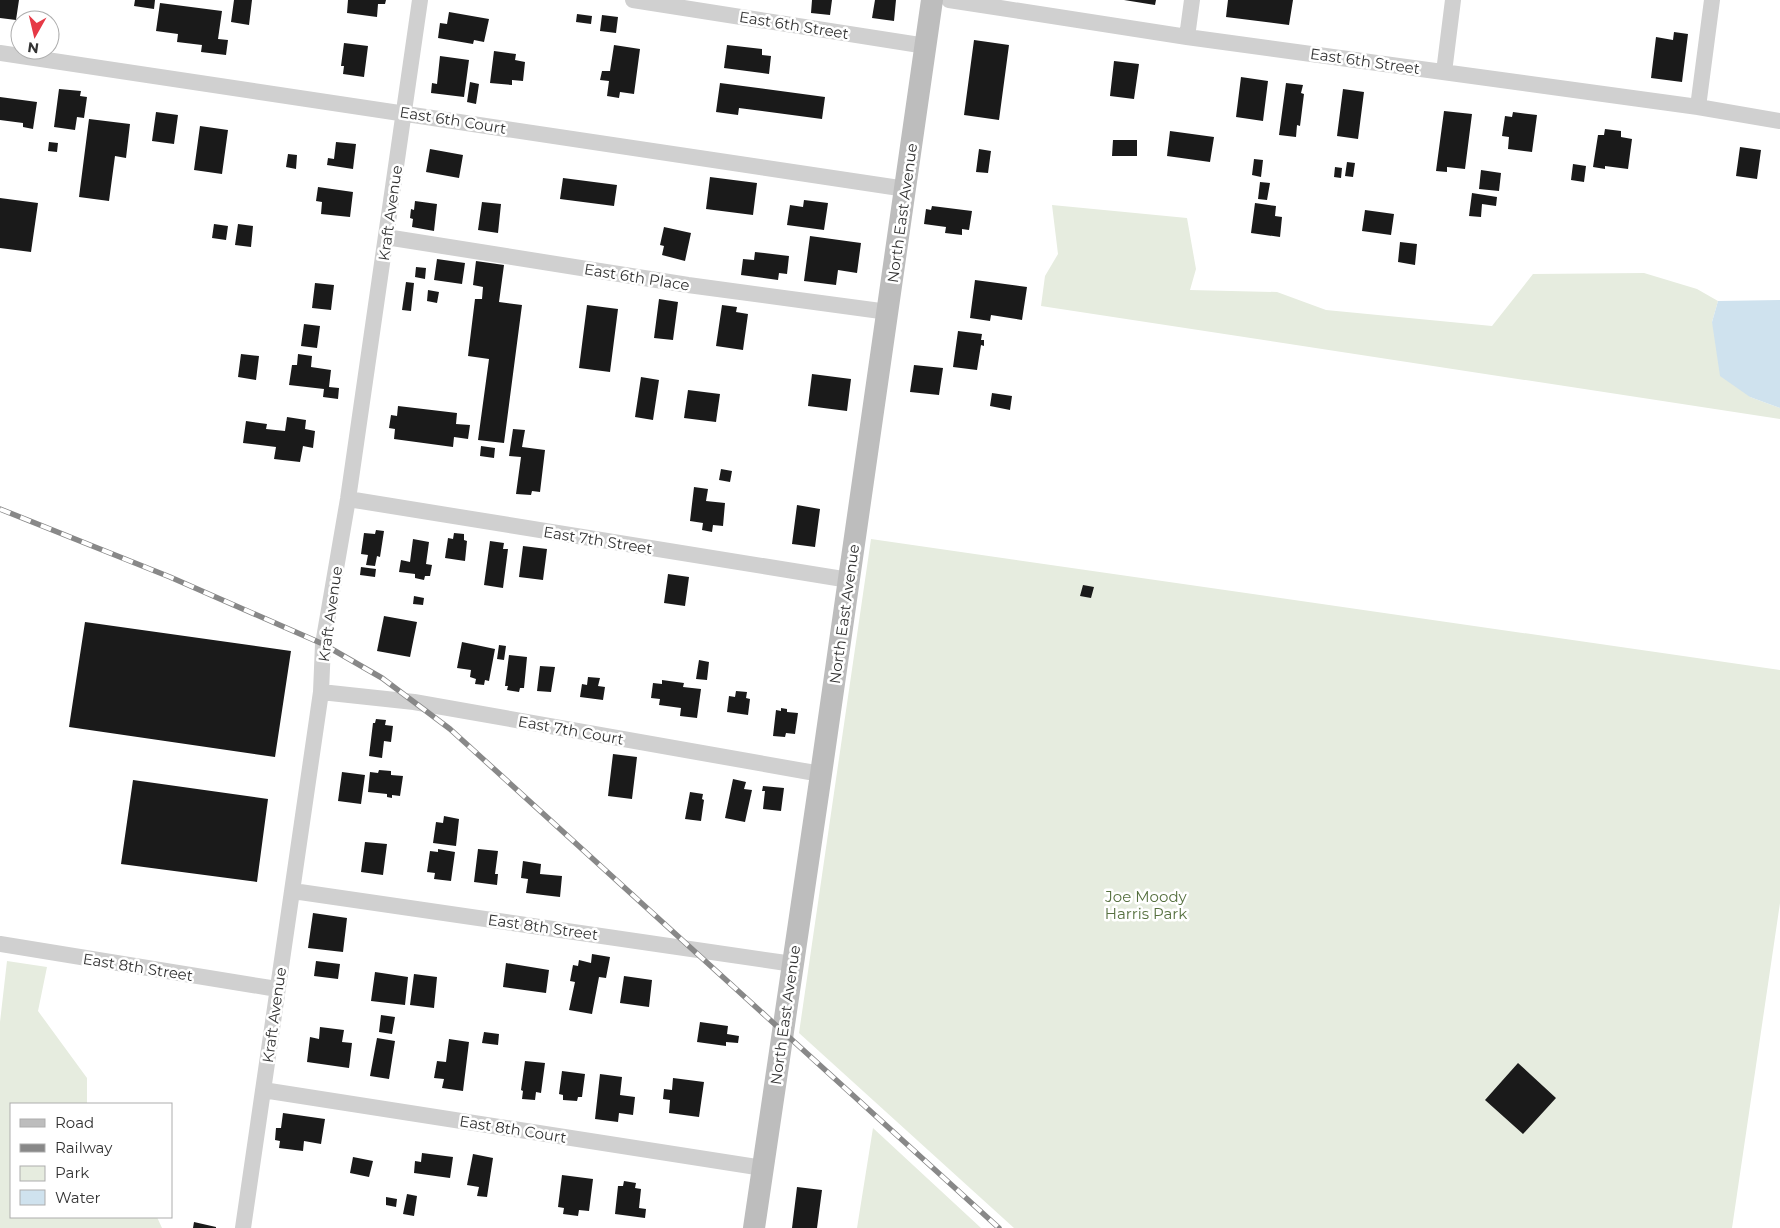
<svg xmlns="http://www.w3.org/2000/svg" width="1780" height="1228" font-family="Montserrat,sans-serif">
  <rect width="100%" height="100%" fill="#fff"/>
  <path fill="#e6ecdf" d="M 1052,205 L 1187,218 L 1196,269 L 1190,290 L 1277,292 L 1326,310 L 1492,326 L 1533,274 L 1644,273 L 1697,289 L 1718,301 L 1712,322 L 1750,397 L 1780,408 L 1780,419 L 1041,306 L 1045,276 L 1058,254 Z
    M 871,539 L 1780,670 L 1780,903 L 1732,1228 L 1014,1228 L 799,1033 Z
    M 7,961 L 47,967 L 38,1011 L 87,1078 L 87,1104 L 11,1104 L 11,1217 L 157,1217 L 162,1228 L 0,1228 L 0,1022 Z
    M 873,1128 L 981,1228 L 857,1228 Z"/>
  <path fill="#cfe2ee" d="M 1780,300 L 1780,408 L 1750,397 L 1720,376 L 1712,322 L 1718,301 Z"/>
  <path fill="#1a1a1a" d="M 0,0 L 19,0 L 16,20 L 0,18 Z
    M 135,0 L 155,0 L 154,9 L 134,6 Z
    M 234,0 L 252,0 L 249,25 L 231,22 Z
    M 348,0 L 386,0 L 385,4 L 378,4 L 377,17 L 347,13 Z
    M 812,0 L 832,0 L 830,15 L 811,13 Z
    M 875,0 L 896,0 L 894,21 L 872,18 Z
    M 1124,0 L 1156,0 L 1155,5 Z
    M 1228,0 L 1293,0 L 1289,25 L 1226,17 Z
    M 160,3 L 222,11 L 218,39 L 228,40 L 226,55 L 201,52 L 202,45 L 177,42 L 178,34 L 156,31 Z
    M 449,12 L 489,19 L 484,42 L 474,40 L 473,44 L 438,38 L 440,23 L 447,24 Z
    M 577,14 L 592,16 L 591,24 L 576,22 Z
    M 602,15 L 618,17 L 616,33 L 600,31 Z
    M 1674,32 L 1688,34 L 1682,82 L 1651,78 L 1656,37 L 1673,40 Z
    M 974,40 L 1009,45 L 999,120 L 964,115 Z
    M 344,43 L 368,46 L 364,77 L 343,74 L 344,66 L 341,66 Z
    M 614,45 L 640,49 L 634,94 L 620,92 L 619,98 L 607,96 L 609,81 L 600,80 L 602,71 L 610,71 Z
    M 727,45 L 762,49 L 762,55 L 771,56 L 769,74 L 724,68 Z
    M 494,51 L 516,54 L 515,60 L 525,62 L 523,81 L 512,80 L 512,85 L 490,83 Z
    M 440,56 L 469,60 L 464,97 L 431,93 L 432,83 L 437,84 Z
    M 1114,61 L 1139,64 L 1134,99 L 1110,96 Z
    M 1241,77 L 1268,81 L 1263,121 L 1236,117 Z
    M 470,82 L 479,84 L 476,104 L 467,102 Z
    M 720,83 L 825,97 L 822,119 L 739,108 L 738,115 L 716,112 Z
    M 1286,83 L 1303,85 L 1301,93 L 1304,94 L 1300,126 L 1297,125 L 1296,137 L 1279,135 Z
    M 59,89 L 81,91 L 80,96 L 87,97 L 84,118 L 77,117 L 75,130 L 54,127 Z
    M 1343,89 L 1364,92 L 1358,139 L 1337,136 Z
    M 0,97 L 37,102 L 33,129 L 23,127 L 23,123 L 0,120 Z
    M 1444,111 L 1472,114 L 1465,169 L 1447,167 L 1447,172 L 1436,171 Z
    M 156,112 L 178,115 L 174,144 L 152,141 Z
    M 1513,112 L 1537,115 L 1532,152 L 1508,149 L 1509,137 L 1502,136 L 1505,116 L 1512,117 Z
    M 89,119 L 130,124 L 126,158 L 115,156 L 109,201 L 79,197 Z
    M 200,126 L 228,130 L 222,174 L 194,170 Z
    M 1605,129 L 1621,131 L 1621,137 L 1632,139 L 1628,169 L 1605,166 L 1605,169 L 1593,167 L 1598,135 L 1604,135 Z
    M 1170,131 L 1214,137 L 1210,162 L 1167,156 Z
    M 1113,140 L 1137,140 L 1137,156 L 1112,156 Z
    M 49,142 L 58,143 L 57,152 L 48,151 Z
    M 336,142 L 356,144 L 353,169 L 327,165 L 328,158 L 334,159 Z
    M 1740,147 L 1761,150 L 1757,179 L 1736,176 Z
    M 430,149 L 463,155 L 459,178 L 426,172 Z
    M 979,149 L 991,151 L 988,173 L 976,172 Z
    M 288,154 L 297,155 L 296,169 L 286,167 Z
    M 1254,159 L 1263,160 L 1261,177 L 1252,175 Z
    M 1347,162 L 1355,163 L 1353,177 L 1345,176 Z
    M 1573,164 L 1586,166 L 1584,182 L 1571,180 Z
    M 1335,167 L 1342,168 L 1341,178 L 1334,177 Z
    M 1481,170 L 1501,173 L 1499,191 L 1479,189 Z
    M 710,177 L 757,183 L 753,215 L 706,209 Z
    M 563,178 L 617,185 L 614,206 L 560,199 Z
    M 1260,182 L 1270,183 L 1267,200 L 1258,199 Z
    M 318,187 L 353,192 L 350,217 L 321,214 L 322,202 L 316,201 Z
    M 1472,193 L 1497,197 L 1496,206 L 1482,204 L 1481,217 L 1469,216 Z
    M 0,198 L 38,203 L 31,252 L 0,248 Z
    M 804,200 L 828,203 L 824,230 L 787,225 L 790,205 L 803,207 Z
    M 415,201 L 437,204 L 434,231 L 412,227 L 413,219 L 410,218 L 411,209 L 414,210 Z
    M 482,202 L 501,204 L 498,233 L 478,230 Z
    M 1255,203 L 1276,206 L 1275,216 L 1282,217 L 1280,237 L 1251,233 Z
    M 932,206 L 972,211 L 969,230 L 962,229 L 962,235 L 945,233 L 946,227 L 924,224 L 926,209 L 931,210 Z
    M 1365,210 L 1394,214 L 1391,235 L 1362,231 Z
    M 214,224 L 228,226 L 226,240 L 212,238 Z
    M 238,224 L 253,226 L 251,247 L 235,245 Z
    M 664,227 L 691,233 L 685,261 L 662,255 L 664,246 L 660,245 Z
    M 810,236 L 861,243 L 857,273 L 838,270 L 836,285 L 804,281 Z
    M 1400,242 L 1417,244 L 1415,265 L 1398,262 Z
    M 755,252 L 789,256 L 787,274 L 779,273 L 778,280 L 741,275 L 743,259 L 754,260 Z
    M 437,259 L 465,263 L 462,284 L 434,280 Z
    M 476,261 L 504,265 L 499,302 L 522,305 L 504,443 L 478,440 L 489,359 L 468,356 L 475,299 L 482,299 L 483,287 L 473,285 Z
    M 416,267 L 426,268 L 425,279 L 415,277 Z
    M 975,280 L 1027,287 L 1022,320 L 991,315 L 990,321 L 970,318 Z
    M 406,282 L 414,283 L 411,311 L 402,310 Z
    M 315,283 L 334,285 L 331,310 L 312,308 Z
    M 428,290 L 439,292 L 437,303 L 427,301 Z
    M 659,299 L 678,302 L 673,340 L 654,338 Z
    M 587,305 L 618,309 L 610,372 L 579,368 Z
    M 722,305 L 737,307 L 736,312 L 748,314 L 743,350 L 716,346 Z
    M 304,324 L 320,326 L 317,348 L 301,346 Z
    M 958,331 L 982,334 L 981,340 L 984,340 L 984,346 L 981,345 L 977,370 L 953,367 Z
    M 241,354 L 259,356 L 256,380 L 238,377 Z
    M 298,354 L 312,356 L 311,367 L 331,370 L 329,387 L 339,388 L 338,399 L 323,397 L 324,389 L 289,385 L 292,365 L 297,365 Z
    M 914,365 L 943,368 L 939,395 L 910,392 Z
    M 812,374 L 851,379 L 847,411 L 808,406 Z
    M 641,377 L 659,380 L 653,420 L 635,417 Z
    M 688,390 L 720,394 L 716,422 L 684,418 Z
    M 992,393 L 1012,396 L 1010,410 L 990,406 Z
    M 398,406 L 457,413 L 456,424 L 470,425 L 468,439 L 454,437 L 453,447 L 394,439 L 395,429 L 389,428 L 391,415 L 397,416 Z
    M 287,417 L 306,420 L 305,429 L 315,431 L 313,448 L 303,446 L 300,462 L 274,459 L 276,447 L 243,443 L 246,421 L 267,424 L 266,429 L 285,431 Z
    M 513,429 L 525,430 L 522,447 L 545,450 L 540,492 L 532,491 L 531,495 L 516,494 L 521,457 L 509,456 Z
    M 481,446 L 495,448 L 494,458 L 480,456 Z
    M 721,469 L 732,471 L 730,482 L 719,480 Z
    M 694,487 L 708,489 L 706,501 L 725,503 L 723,526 L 713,525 L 712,532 L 702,530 L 703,523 L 690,521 Z
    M 797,505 L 820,509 L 815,547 L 792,544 Z
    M 376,530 L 384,531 L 380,557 L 377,556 L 375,566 L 366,565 L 368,555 L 361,554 L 364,533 L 375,534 Z
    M 454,533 L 464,534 L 464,540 L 467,541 L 465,561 L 445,558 L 448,538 L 453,539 Z
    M 413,539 L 429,542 L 426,564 L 432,565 L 430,576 L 425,576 L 424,580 L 415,578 L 415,574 L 399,572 L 401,560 L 410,562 Z
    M 490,541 L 504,543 L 503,549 L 508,549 L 503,588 L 484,585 Z
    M 523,546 L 547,549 L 543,580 L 519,577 Z
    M 361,567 L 376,569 L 375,577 L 360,575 Z
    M 668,574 L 689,577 L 685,606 L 664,603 Z
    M 1083,585 L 1094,587 L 1091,598 L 1080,596 Z
    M 414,596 L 424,598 L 423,605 L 413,604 Z
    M 384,616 L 417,622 L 410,657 L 377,651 Z
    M 85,622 L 291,651 L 275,757 L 69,727 Z
    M 462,642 L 495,649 L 489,681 L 485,680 L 484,685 L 475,684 L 476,679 L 470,677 L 471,670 L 457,668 Z
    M 499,645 L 506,646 L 504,660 L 497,659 Z
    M 509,655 L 527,657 L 524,688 L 520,688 L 519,692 L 507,690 L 508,686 L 505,686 Z
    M 699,660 L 709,662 L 707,680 L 696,679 Z
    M 540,666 L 555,667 L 551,692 L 537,691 Z
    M 588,677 L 600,678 L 598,686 L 605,687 L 603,700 L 580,697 L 582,684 L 587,685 Z
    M 662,680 L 684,683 L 683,687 L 701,689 L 697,718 L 680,716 L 681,708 L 659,705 L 660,699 L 651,698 L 653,683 L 662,684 Z
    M 736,691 L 747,692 L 746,698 L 750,699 L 748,715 L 727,712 L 729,696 L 735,697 Z
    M 781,708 L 787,709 L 787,712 L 798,713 L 795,734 L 786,733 L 785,737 L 773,736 L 776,710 L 781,711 Z
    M 376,719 L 386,720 L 385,725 L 393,726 L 391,742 L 384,741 L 382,758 L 369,756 L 373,723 L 375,723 Z
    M 613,754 L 637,757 L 632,799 L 608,796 Z
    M 379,770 L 391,771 L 391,775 L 403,776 L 400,796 L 392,795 L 392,798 L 387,797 L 387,794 L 368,792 L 370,772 L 378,773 Z
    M 342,772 L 365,775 L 361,804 L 338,801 Z
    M 733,779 L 746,782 L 744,789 L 752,790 L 745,822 L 725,818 Z
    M 133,780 L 268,799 L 257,882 L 121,864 Z
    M 763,786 L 784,788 L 781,811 L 763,809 L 765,791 L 762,791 Z
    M 690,792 L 703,794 L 702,799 L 704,800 L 701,821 L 685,819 Z
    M 444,816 L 459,819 L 456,846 L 433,843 L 436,822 L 443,823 Z
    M 365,842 L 387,844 L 383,875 L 361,872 Z
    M 438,849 L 455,852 L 451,881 L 434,879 L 435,873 L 427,872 L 430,851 L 438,852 Z
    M 478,849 L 498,851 L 495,874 L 498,874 L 497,885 L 474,882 Z
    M 523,861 L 541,864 L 540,874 L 562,876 L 560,897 L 526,893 L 528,879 L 521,878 Z
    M 313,913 L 347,918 L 343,952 L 308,948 Z
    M 592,954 L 610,957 L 606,978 L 599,977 L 592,1014 L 569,1010 L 575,982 L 570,981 L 573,965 L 578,966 L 579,960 L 591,963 Z
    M 316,961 L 340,964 L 338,979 L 314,976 Z
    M 506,963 L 549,970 L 546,993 L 503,987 Z
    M 375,972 L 408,977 L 405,1005 L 371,1001 Z
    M 414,974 L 437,977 L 434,1008 L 410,1005 Z
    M 624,976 L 652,980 L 649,1007 L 620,1003 Z
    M 381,1015 L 395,1017 L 392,1034 L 379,1032 Z
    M 700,1022 L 728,1026 L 727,1034 L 739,1036 L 738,1043 L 726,1042 L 726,1046 L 697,1042 Z
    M 320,1027 L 344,1030 L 342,1042 L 352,1043 L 349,1068 L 307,1062 L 310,1037 L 319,1039 Z
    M 484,1032 L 499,1034 L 498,1045 L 482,1043 Z
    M 377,1038 L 395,1041 L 389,1079 L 370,1076 Z
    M 449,1039 L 469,1042 L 463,1091 L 442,1088 L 444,1079 L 434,1078 L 437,1061 L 446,1062 Z
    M 525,1061 L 545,1063 L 541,1093 L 536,1092 L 535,1100 L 522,1099 L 523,1091 L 521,1090 Z
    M 1518,1063 L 1556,1098 L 1523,1134 L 1485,1100 Z
    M 562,1071 L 585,1074 L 582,1097 L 578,1097 L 577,1101 L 563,1100 L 563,1095 L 559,1094 Z
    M 600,1074 L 622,1077 L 620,1095 L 635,1097 L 633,1115 L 619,1113 L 618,1122 L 595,1119 Z
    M 673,1078 L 704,1082 L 699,1117 L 669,1113 L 670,1100 L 663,1099 L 664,1089 L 672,1090 Z
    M 283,1113 L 325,1119 L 321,1144 L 304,1141 L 303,1151 L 279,1148 L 280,1141 L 275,1140 L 276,1128 L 281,1128 Z
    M 422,1153 L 453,1157 L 450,1178 L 414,1173 L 415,1161 L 421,1162 Z
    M 473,1154 L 493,1158 L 487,1197 L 477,1196 L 479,1187 L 467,1185 Z
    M 353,1157 L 373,1161 L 369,1177 L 350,1173 Z
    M 562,1175 L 593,1179 L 589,1211 L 579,1210 L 578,1216 L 563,1214 L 564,1208 L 558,1207 Z
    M 624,1181 L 636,1183 L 635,1188 L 641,1189 L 639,1208 L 646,1209 L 645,1218 L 615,1214 L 618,1186 L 623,1186 Z
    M 797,1187 L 822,1190 L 817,1228 L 792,1228 Z
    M 407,1194 L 417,1196 L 414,1216 L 403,1214 Z
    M 386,1197 L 397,1199 L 396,1207 L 386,1205 Z
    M 194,1222 L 216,1227 L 216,1228 L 193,1228 Z"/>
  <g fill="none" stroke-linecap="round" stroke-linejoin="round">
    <path stroke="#d0d0d0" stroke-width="16" d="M 633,0 L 926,46
      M 949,0 L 1187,37 L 1698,107 L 1780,121
      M 1187,37 L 1192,0
      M 0,53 L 906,189
      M 1444,72 L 1453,0
      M 1698,107 L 1712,0
      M 386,237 L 688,285 L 888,312
      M 348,499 L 849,580
      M 321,692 L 414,702 L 821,774
      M 293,891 L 793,964
      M 0,944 L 277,989
      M 263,1090 L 763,1168
      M 243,1228 L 321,692 L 323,644 L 348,499 L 420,0"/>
    <path stroke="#bdbdbd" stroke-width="22" d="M 754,1228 L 821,774 L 932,0"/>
    <defs>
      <path id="rail" d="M 0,509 L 170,577 L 323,644 L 382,678 L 450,729 L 999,1228"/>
    </defs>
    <use href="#rail" stroke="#888" stroke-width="5.5"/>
    <use href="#rail" stroke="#fff" stroke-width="4" stroke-dasharray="11" stroke-linecap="butt"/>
  </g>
  <g text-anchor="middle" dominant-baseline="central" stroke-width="5" stroke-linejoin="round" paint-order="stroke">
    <g font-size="15" fill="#333" stroke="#fff">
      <text transform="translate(794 25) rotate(9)">East 6th Street</text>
      <text transform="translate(1365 61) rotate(8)">East 6th Street</text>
      <text transform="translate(453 120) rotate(9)">East 6th Court</text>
      <text transform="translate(390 213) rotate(-82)">Kraft Avenue</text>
      <text transform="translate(902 213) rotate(-82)">North East Avenue</text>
      <text transform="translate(637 277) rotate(9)">East 6th Place</text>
      <text transform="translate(598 540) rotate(9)">East 7th Street</text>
      <text transform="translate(330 614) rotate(-82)">Kraft Avenue</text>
      <text transform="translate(844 614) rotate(-82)">North East Avenue</text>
      <text transform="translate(571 730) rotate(10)">East 7th Court</text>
      <text transform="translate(543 927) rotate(8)">East 8th Street</text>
      <text transform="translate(138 967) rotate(9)">East 8th Street</text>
      <text transform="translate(274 1015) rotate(-82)">Kraft Avenue</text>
      <text transform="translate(785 1015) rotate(-82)">North East Avenue</text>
      <text transform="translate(513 1129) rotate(9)">East 8th Court</text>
    </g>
    <g font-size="15" fill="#56703f" stroke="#fff">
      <text x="1146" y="896">Joe Moody<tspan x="1146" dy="17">Harris Park</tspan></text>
    </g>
  </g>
  <rect x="10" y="1103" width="162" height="115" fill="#ffffff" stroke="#adadad"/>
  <rect x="20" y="1119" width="25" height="8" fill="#bdbdbd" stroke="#adadad"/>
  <text x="55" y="1128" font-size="15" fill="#333333">Road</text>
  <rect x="20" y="1144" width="25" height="8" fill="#888888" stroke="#adadad"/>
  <text x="55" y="1153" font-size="15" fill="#333333">Railway</text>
  <rect x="20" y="1166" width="25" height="15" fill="#e6ecdf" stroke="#adadad"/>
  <text x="55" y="1178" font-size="15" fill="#333333">Park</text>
  <rect x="20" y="1190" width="25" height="15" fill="#cfe2ee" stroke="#adadad"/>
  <text x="55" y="1203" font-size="15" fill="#333333">Water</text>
  <g transform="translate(35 35) rotate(188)"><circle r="24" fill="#ffffff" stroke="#adadad"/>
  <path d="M0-4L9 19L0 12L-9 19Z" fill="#e63946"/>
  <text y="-8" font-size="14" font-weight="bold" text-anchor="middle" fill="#333333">N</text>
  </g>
</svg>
